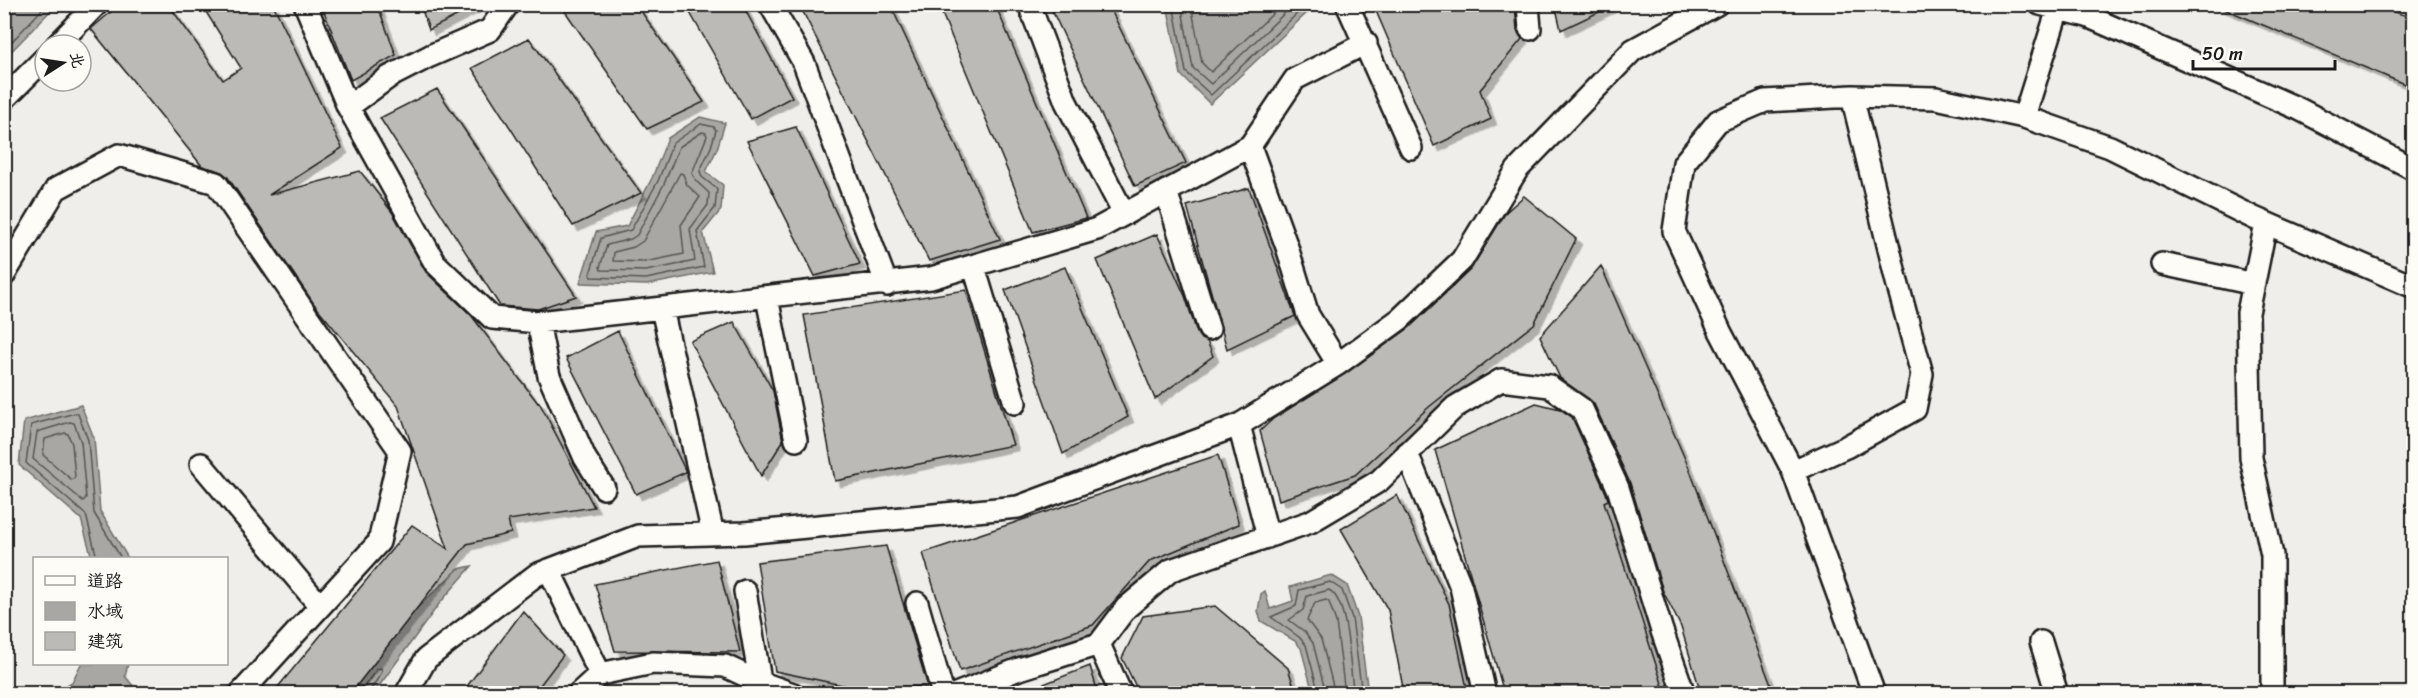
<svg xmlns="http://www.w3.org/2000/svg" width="2418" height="698" font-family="Sriracha,'LXGW WenKai TC',sans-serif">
  <defs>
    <filter id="shadow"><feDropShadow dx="5.5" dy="5.5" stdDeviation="0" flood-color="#0004"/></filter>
  </defs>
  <rect width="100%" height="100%" fill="#f0eeea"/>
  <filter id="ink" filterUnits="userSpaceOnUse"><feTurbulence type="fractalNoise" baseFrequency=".0167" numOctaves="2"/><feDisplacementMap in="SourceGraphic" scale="12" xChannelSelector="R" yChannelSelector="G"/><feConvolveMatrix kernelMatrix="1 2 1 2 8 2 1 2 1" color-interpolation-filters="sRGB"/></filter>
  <g filter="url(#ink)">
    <path fill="#a8a7a3" stroke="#706f6d" stroke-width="1.5" d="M 5,4 L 56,5 L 5,58 L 4,5 Z
      M 1307,4 L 1309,11 L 1210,104 L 1181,75 L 1167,5 Z
      M 700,117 L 725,123 L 717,149 L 706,172 L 723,185 L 721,210 L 703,232 L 713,272 L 647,285 L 580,283 L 596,232 L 627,226 L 652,178 L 668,138 Z
      M 81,405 L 94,438 L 100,511 L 128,558 L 92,558 L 81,519 L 19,465 L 24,421 Z
      M 472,566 L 439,604 L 374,693 L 351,693 L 416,609 L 458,569 Z
      M 1331,575 L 1347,585 L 1358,617 L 1368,693 L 1313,693 L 1301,648 L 1295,641 L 1261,621 L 1258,611 L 1261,594 L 1265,591 L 1270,609 L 1293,601 L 1290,587 Z
      M 81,664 L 128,664 L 125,676 L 139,693 L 54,693 L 72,682 Z"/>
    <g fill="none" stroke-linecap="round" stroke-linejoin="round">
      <path stroke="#545452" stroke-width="1.5" d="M 1173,4 L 1186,72 L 1211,95 L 1301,10 L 1302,4
        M 1181,4 L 1193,68 L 1211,84 L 1294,4
        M 1191,4 L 1202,63 L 1211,72 L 1283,4
        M 4,50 L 47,4
        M 701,124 L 714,127 L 716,130 L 711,147 L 700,171 L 702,177 L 717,189 L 715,208 L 697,231 L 704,267 L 646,279 L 591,277 L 590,274 L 601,238 L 631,230 L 658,181 L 673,143 Z
        M 702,132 L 706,133 L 707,136 L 692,173 L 696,181 L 709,193 L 708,205 L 690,229 L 695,261 L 646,271 L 601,270 L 600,267 L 607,245 L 631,239 L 637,235 L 664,184 L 679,147 Z
        M 680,173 L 683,174 L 687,185 L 700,197 L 681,225 L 684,254 L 645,262 L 613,261 L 614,252 L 634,247 L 643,241 Z
        M 70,422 L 74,423 L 81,442 L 86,498 L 83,501 L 33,459 L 37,432 Z
        M 65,433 L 68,434 L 72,444 L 75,477 L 72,480 L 43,455 L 45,439 Z
        M 97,558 L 86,515 L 26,463 L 31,425 L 75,413 L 78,414 L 88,440 L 94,513 L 121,558
        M 358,694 L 377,669 L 381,668 L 382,672 L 371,689 L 370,694
        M 1319,694 L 1306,645 L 1299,637 L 1271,617 L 1296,606 L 1299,590 L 1330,582 L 1342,590 L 1352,618 L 1362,694
        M 1326,694 L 1313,643 L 1305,632 L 1289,620 L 1303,610 L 1307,596 L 1329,590 C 1350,601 1349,671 1354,694
        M 1335,694 L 1321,639 L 1307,620 L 1315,603 L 1326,600 L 1329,602 L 1336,622 L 1345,694"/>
    </g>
    <path fill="#bbbab6" stroke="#1c1c1c" stroke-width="1.5" filter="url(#shadow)" d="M 120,4 L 168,4 L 223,80 L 241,68 L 201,4 L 273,4 L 342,148 L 269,195 L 360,171 L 392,212 L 426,272 L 471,315 L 538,403 L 539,402 L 594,507 L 508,520 L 511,533 L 467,544 L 351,693 L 273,693 L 412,525 L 448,549 L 398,406 L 314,304 L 227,176 L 220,171 L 202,166 L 91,29 Z
      M 321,4 L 377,4 L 396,55 L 351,80 Z
      M 420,4 L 480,4 L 429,30 Z
      M 560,4 L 636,4 L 704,102 L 647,129 Z
      M 685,4 L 742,4 L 792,97 L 751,119 Z
      M 799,4 L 890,4 L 1000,239 L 929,261 Z
      M 938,4 L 995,4 L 1086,218 L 1033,232 Z
      M 1049,4 L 1108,4 L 1186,163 L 1135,186 Z
      M 1373,4 L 1515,4 L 1517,30 L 1522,39 L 1480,90 L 1491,119 L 1434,146 Z
      M 1555,4 L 1616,4 L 1561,30 Z
      M 2368,4 L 2414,18 L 2414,88 L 2215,5 Z
      M 529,38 L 641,193 L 573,226 L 472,68 Z
      M 437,89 L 576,296 L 538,309 L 500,306 L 380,118 Z
      M 796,127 L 860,264 L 815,276 L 747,141 Z
      M 1249,188 L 1295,316 L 1227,349 L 1187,206 Z
      M 1524,196 L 1576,239 L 1534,324 L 1429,407 L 1355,475 L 1279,500 L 1260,431 L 1274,418 L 1345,374 L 1409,328 L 1471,269 L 1506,212 Z
      M 1157,234 L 1185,296 L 1197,333 L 1201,339 L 1207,341 L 1213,356 L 1155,399 L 1097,260 Z
      M 1601,266 L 1689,468 L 1774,693 L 1701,693 L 1681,627 L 1663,591 L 1630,483 L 1594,404 L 1560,378 L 1540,336 Z
      M 1065,267 L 1128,417 L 1063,454 L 1005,290 Z
      M 966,290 L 1013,445 L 835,481 L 804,315 Z
      M 734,322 L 773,391 L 783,441 L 761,476 L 690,341 Z
      M 618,331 L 686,472 L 636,494 L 566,358 Z
      M 1536,403 L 1560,409 L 1572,417 L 1606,493 L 1608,500 L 1604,502 L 1665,693 L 1504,693 L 1435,450 Z
      M 1218,455 L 1239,524 L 1150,561 L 1093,625 L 960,671 L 923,553 Z
      M 1397,495 L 1449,604 L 1468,693 L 1404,693 L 1388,610 L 1341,529 Z
      M 886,546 L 928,687 L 847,686 L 775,671 L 757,562 Z
      M 717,560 L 740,652 L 615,651 L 595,584 Z
      M 1215,606 L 1288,668 L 1296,693 L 1139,693 L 1122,658 L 1143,616 Z
      M 523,611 L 563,655 L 534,693 L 462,693 Z
      M 1090,666 L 1098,693 L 1023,693 L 1023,692 Z"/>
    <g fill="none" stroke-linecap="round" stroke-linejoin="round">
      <defs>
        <path id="minor" d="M 305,4 L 348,107 L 435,263 L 492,318 L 538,322 L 931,278 L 1097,229 L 1250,146 L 1295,79 L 1366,43
          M 770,4 L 804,63 L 887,285
          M 1029,4 L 1066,102 L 1124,214
          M 1347,4 L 1411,148
          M 1528,4 L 1530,29
          M 2040,4 L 2087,16 L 2299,109 L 2414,169
          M 57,45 L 97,4
          M 1852,96 L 1897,282 L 1922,374 L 1915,409 L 1846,447 L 1793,471 L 1720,331 L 1674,231 L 1684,163 L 1718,121 L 1765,101 L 1852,96 L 1936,98 L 2024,117 L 2058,9
          M 4,99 L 45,58
          M 348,107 L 389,77 L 430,56 L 490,30 L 508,4
          M 2024,117 L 2110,147 L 2254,218 L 2414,287
          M 1250,146 L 1287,247 L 1308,315 L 1338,364
          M 1166,191 L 1209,329
          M 2266,223 L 2248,313 L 2251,458 L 2272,555 L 2272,694
          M 2162,264 L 2254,284
          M 974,267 L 1015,403
          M 4,275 L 56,189 L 119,155 L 216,183 L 400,451 L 379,542 L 240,694
          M 767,298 L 796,440
          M 662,309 L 713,534
          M 538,322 L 549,376 L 585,458 L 604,488
          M 1239,425 L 1268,537
          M 1407,453 L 1461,587 L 1485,694
          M 201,464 L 320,606
          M 1793,471 L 1874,694
          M 549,570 L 600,674 L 578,694
          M 745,591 L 762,693
          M 917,603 L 943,694
          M 2041,642 L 2057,694
          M 1099,644 L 1126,608 L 1171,570 L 1310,522 L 1379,481 L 1455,407 L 1501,380 L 1549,386 L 1582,409 L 1618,488 L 1662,631 L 1684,694
          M 600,674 L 653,663 L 725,666 L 759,682 L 793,694
          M 406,694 L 426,659 L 536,575 L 638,536 L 744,533 L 1018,507 L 1239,425 L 1338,364 L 1400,319 L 1462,260 L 1517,170 L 1633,50 L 1717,4
          M 956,694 L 1019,669 L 1099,644 L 1121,694"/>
      </defs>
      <use href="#minor" stroke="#1c1c1c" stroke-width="26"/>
      <use href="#minor" stroke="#fdfcf7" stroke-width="21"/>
    </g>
  </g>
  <rect width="2418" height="698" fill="none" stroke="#fdfcf7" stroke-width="24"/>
  <rect x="12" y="12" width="2394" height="674" fill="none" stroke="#1c1c1c" stroke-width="2" filter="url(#ink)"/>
  <rect x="33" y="557" width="195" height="108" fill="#fdfcf7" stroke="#a3a29f" stroke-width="1.5"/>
  <rect x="45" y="576" width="30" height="9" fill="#fdfcf7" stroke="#a3a29f" stroke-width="1.5"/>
  <text x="87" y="587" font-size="18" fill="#1c1c1c">道路</text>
  <rect x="45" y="602" width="30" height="18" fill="#a8a7a3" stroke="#a3a29f" stroke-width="1.5"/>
  <text x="87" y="617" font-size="18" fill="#1c1c1c">水域</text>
  <rect x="45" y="632" width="30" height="18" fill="#bbbab6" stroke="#a3a29f" stroke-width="1.5"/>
  <text x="87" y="647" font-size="18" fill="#1c1c1c">建筑</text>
  <g transform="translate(63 63) rotate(78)"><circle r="28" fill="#fdfcf7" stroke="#a3a29f" stroke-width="1.5"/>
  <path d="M0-4.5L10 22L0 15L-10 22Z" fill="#1c1c1c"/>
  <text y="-9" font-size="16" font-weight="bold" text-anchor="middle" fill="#1c1c1c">北</text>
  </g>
  <path d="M2193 60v9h142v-9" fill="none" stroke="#1c1c1c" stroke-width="3"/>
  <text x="2202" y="60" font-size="18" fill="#1c1c1c" stroke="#fdfcf7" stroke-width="4.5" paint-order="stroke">50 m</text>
</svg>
